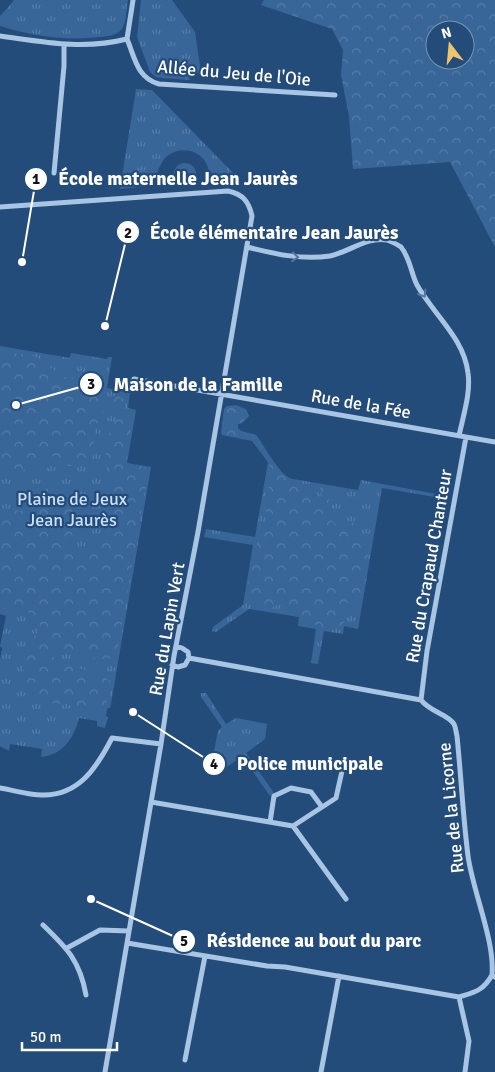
<svg xmlns="http://www.w3.org/2000/svg" width="495" height="1072" font-family="Signika,sans-serif">
  <defs>
    <pattern id="grass-tufts" width="24" height="20" patternUnits="userSpaceOnUse" patternTransform="scale(1.25)"><rect width="24" height="20" fill="#386698"/><path d="M3 7l-1-3M5 7V3M7 7l1-3M15 17l-1-3M17 17v-4M19 17l1-3" fill="none" stroke="#567da7"/></pattern>
    <pattern id="forest-crowns" width="20" height="18" patternUnits="userSpaceOnUse" patternTransform="scale(1.25)"><rect width="20" height="18" fill="#386698"/><path d="M2 6a3 3 0 1 1 6 0M12 15a3 3 0 1 1 6 0" fill="none" stroke="#567da7"/></pattern>
  </defs>
  <rect width="100%" height="100%" fill="#244c7b"/>
  <path fill="url(#grass-tufts)" d="M 14,0 L 128,0 C 126,9 127,23 121,30 C 116,36 107,36 100,37 C 65,41 33,36 0,26 L 0,16 L 11,4 Z
    M 141,0 L 172,0 L 195,32 L 201,73 L 192,73 L 189,80 L 161,78 L 156,77 L 150,72 L 137,37 Z
    M 136,89 L 152,90 L 238,178 L 210,179 C 209,173 209,168 206,163 C 198,148 177,146 165,158 C 158,166 157,178 150,186 L 120,189 Z
    M174 174a11 11 0 1 1 22 0a11 11 0 1 1-22 0Z
    M 0,346 L 70,358 L 71,353 L 107,359 L 108,357 L 112,357 L 107,388 L 130,393 L 128,408 L 136,410 L 127,463 L 151,467 L 111,704 L 110,708 L 107,708 L 106,716 L 108,717 L 105,728 L 97,726 L 97,721 L 79,718 C 74,738 63,755 41,757 L 42,749 L 10,744 L 9,751 L 0,746 L 0,660 L 2,648 L 0,646 L 6,616 L 0,614 Z
    M 223,431 L 252,437 L 281,477 L 358,490 L 361,480 L 447,496 L 447,499 L 382,488 L 358,629 L 344,626 L 343,634 L 324,631 L 318,664 L 311,663 L 316,629 L 298,626 L 299,617 L 249,609 L 216,632 L 212,631 L 213,627 L 243,605 L 253,545 L 204,537 L 206,529 L 255,537 L 268,462 L 252,441 L 222,435 Z
    M 201,693 L 206,693 L 226,724 L 236,718 L 267,724 L 265,739 L 246,753 L 274,793 L 270,796 L 242,756 L 224,769 L 211,767 L 218,731 L 222,727 L 201,697 Z"/>
  <path fill="url(#forest-crowns)" fill-rule="evenodd" d="M 264,0 L 495,0 L 495,247 L 450,162 L 353,169 L 349,116 L 341,75 L 343,50 L 332,29 L 261,5 ZM 435,30 L 465,30 L 465,60 L 435,60 Z
    M 0,352 L 31,355 L 40,359 L 55,371 L 66,377 L 76,378 L 94,386 L 100,392 L 104,403 L 102,414 L 96,426 L 92,461 L 86,466 L 68,466 L 55,456 L 40,458 L 20,473 C 9,469 6,463 0,452 Z
    M 117,395 L 123,399 L 128,417 L 130,438 L 126,459 L 127,463 L 145,468 L 147,479 L 116,658 L 96,659 L 70,650 L 53,651 L 52,655 C 65,669 93,668 110,681 C 112,689 110,695 106,703 C 98,720 79,707 66,704 C 54,702 28,706 25,691 C 23,681 23,653 28,645 C 35,633 40,634 40,618 L 25,611 L 0,608 L 0,508 L 21,511 C 32,501 42,484 58,487 L 64,495 L 73,497 L 79,502 L 80,518 L 73,529 L 72,538 L 73,547 L 77,553 C 83,554 87,553 91,549 C 107,534 104,513 103,493 L 110,486 L 112,480 L 105,451 L 109,437 L 110,428 L 115,421 L 116,415 L 113,398 Z
    M 236,405 L 246,409 L 249,416 L 242,423 L 238,424 L 238,428 L 241,431 L 256,435 C 264,445 279,474 291,479 C 294,480 298,481 302,482 L 305,491 L 316,503 L 320,503 L 322,497 L 320,489 L 321,487 C 337,496 321,514 337,525 L 352,522 L 356,524 L 356,530 L 370,546 L 362,593 L 351,602 L 344,603 L 344,606 L 348,611 C 345,646 295,618 283,604 C 277,604 272,609 267,608 C 264,607 260,602 257,600 C 245,589 249,581 252,566 L 256,563 L 257,557 L 256,551 L 266,522 L 266,495 L 273,476 L 272,468 L 252,439 L 221,434 L 224,409 L 227,406 Z"/>
  <g fill="none" stroke-linecap="round" stroke-linejoin="round">
    <path stroke="#a8c5e4" stroke-width="5" d="M 0,36 C 44,42 83,50 127,39 L 133,0
      M 127,39 C 135,58 137,78 159,84 L 335,95
      M 54,173 L 64,66 L 64,45
      M 0,207 L 228,191 C 243,194 249,202 252,216 L 198,532 L 174,656 L 161,744 L 105,1072
      M 247,247 C 275,254 301,260 330,256 C 349,252 368,236 387,240 C 392,242 397,244 401,247 C 410,258 411,273 417,285 C 434,315 464,338 468,373 C 471,393 463,416 459,436
      M 134,379 L 495,442
      M 189,658 L 421,700
      M 172,665 L 178,667 L 185,665 L 189,658 L 188,652 L 182,648 L 176,646
      M 421,700 C 430,712 448,714 454,724 C 456,728 456,733 457,736 C 461,776 463,816 468,856 C 473,892 495,941 492,975
      M 421,700 L 427,651 L 466,437
      M 0,788 C 13,790 28,795 42,795 C 79,796 97,767 112,738 L 161,744
      M 151,802 L 293,826 L 336,798 L 342,771
      M 270,822 L 274,796 L 291,788 L 311,792 L 322,807
      M 293,826 L 346,899
      M 43,925 C 67,948 80,961 86,995
      M 127,943 L 267,966 L 285,967 L 459,997 C 475,992 483,991 492,975 L 495,977
      M 67,948 L 100,930 L 129,931
      M 459,997 L 469,1041 L 465,1072
      M 185,1060 L 205,956
      M 321,1072 L 339,976"/>
  </g>
  <defs><path id="oneway-chevron" d="M-2-3.5L2.5 0L-2 3.5" fill="none" stroke-width="1.6" stroke-linecap="round" stroke-linejoin="round" transform="scale(1.25)"/></defs>
  <g stroke="#5276a0">
    <use href="#oneway-chevron" transform="translate(295 257) rotate(4)"/>
    <use href="#oneway-chevron" transform="translate(423 294) rotate(59)"/>
  </g>
  <g text-anchor="middle" dominant-baseline="central" stroke-width="4.5" stroke-linejoin="round" paint-order="stroke">
    <g font-size="18" fill="#fff" stroke="#244c7b">
      <text transform="translate(234 73) rotate(5)">Allée du Jeu de l'Oie</text>
      <text transform="translate(361 404) rotate(10)">Rue de la Fée</text>
      <text transform="translate(429 566) rotate(-80)">Rue du Crapaud Chanteur</text>
      <text transform="translate(167 629) rotate(-80)">Rue du Lapin Vert</text>
      <text transform="translate(451 808) rotate(-96)">Rue de la Licorne</text>
    </g>
    <g font-size="18" fill="#cadef4" stroke="#244c7b">
      <text x="72" y="499">Plaine de Jeux<tspan x="72" dy="21">Jean Jaurès</tspan></text>
    </g>
  </g>
  <path fill="none" stroke="#fff" stroke-width="2" d="M22 262L36 179M105 326L128 232M16 405L91 384M133 712L214 764M91 899L184 941"/>
  <g fill="#fff" stroke="#244c7b" stroke-width="2">
    <circle cx="22" cy="262" r="5"/>
    <circle cx="105" cy="326" r="5"/>
    <circle cx="16" cy="405" r="5"/>
    <circle cx="133" cy="712" r="5"/>
    <circle cx="91" cy="899" r="5"/>
    <circle cx="36" cy="179" r="12"/>
    <circle cx="128" cy="232" r="12"/>
    <circle cx="91" cy="384" r="12"/>
    <circle cx="214" cy="764" r="12"/>
    <circle cx="184" cy="941" r="12"/>
  </g>
  <g font-size="15" text-anchor="middle" font-weight="bold" fill="#111">
    <text x="36" y="184">1</text>
    <text x="128" y="238">2</text>
    <text x="91" y="389">3</text>
    <text x="214" y="769">4</text>
    <text x="184" y="946">5</text>
  </g>
  <g font-size="19" text-anchor="middle" font-weight="bold" fill="#fff" stroke="#244c7b" stroke-width="4.5" stroke-linejoin="round" paint-order="stroke">
    <text x="178" y="185">École maternelle Jean Jaurès</text>
    <text x="274" y="239">École élémentaire Jean Jaurès</text>
    <text x="198" y="391">Maison de la Famille</text>
    <text x="310" y="770">Police municipale</text>
    <text x="314" y="947">Résidence au bout du parc</text>
  </g>
  <g transform="translate(450 45) rotate(344)"><circle r="24" fill="#244c7b" stroke="#7c94b0"/>
  <path d="M0-4L9 19L0 12L-9 19Z" fill="#eec56c"/>
  <text y="-8" font-size="14" font-weight="bold" text-anchor="middle" fill="#ffffff">N</text>
  </g>
  <path d="M22 1042v8h95v-8" fill="none" stroke="#ffffff" stroke-width="2.5"/>
  <text x="30" y="1042" font-size="15" fill="#ffffff" stroke="#244c7b" stroke-width="4" paint-order="stroke">50 m</text>
</svg>
